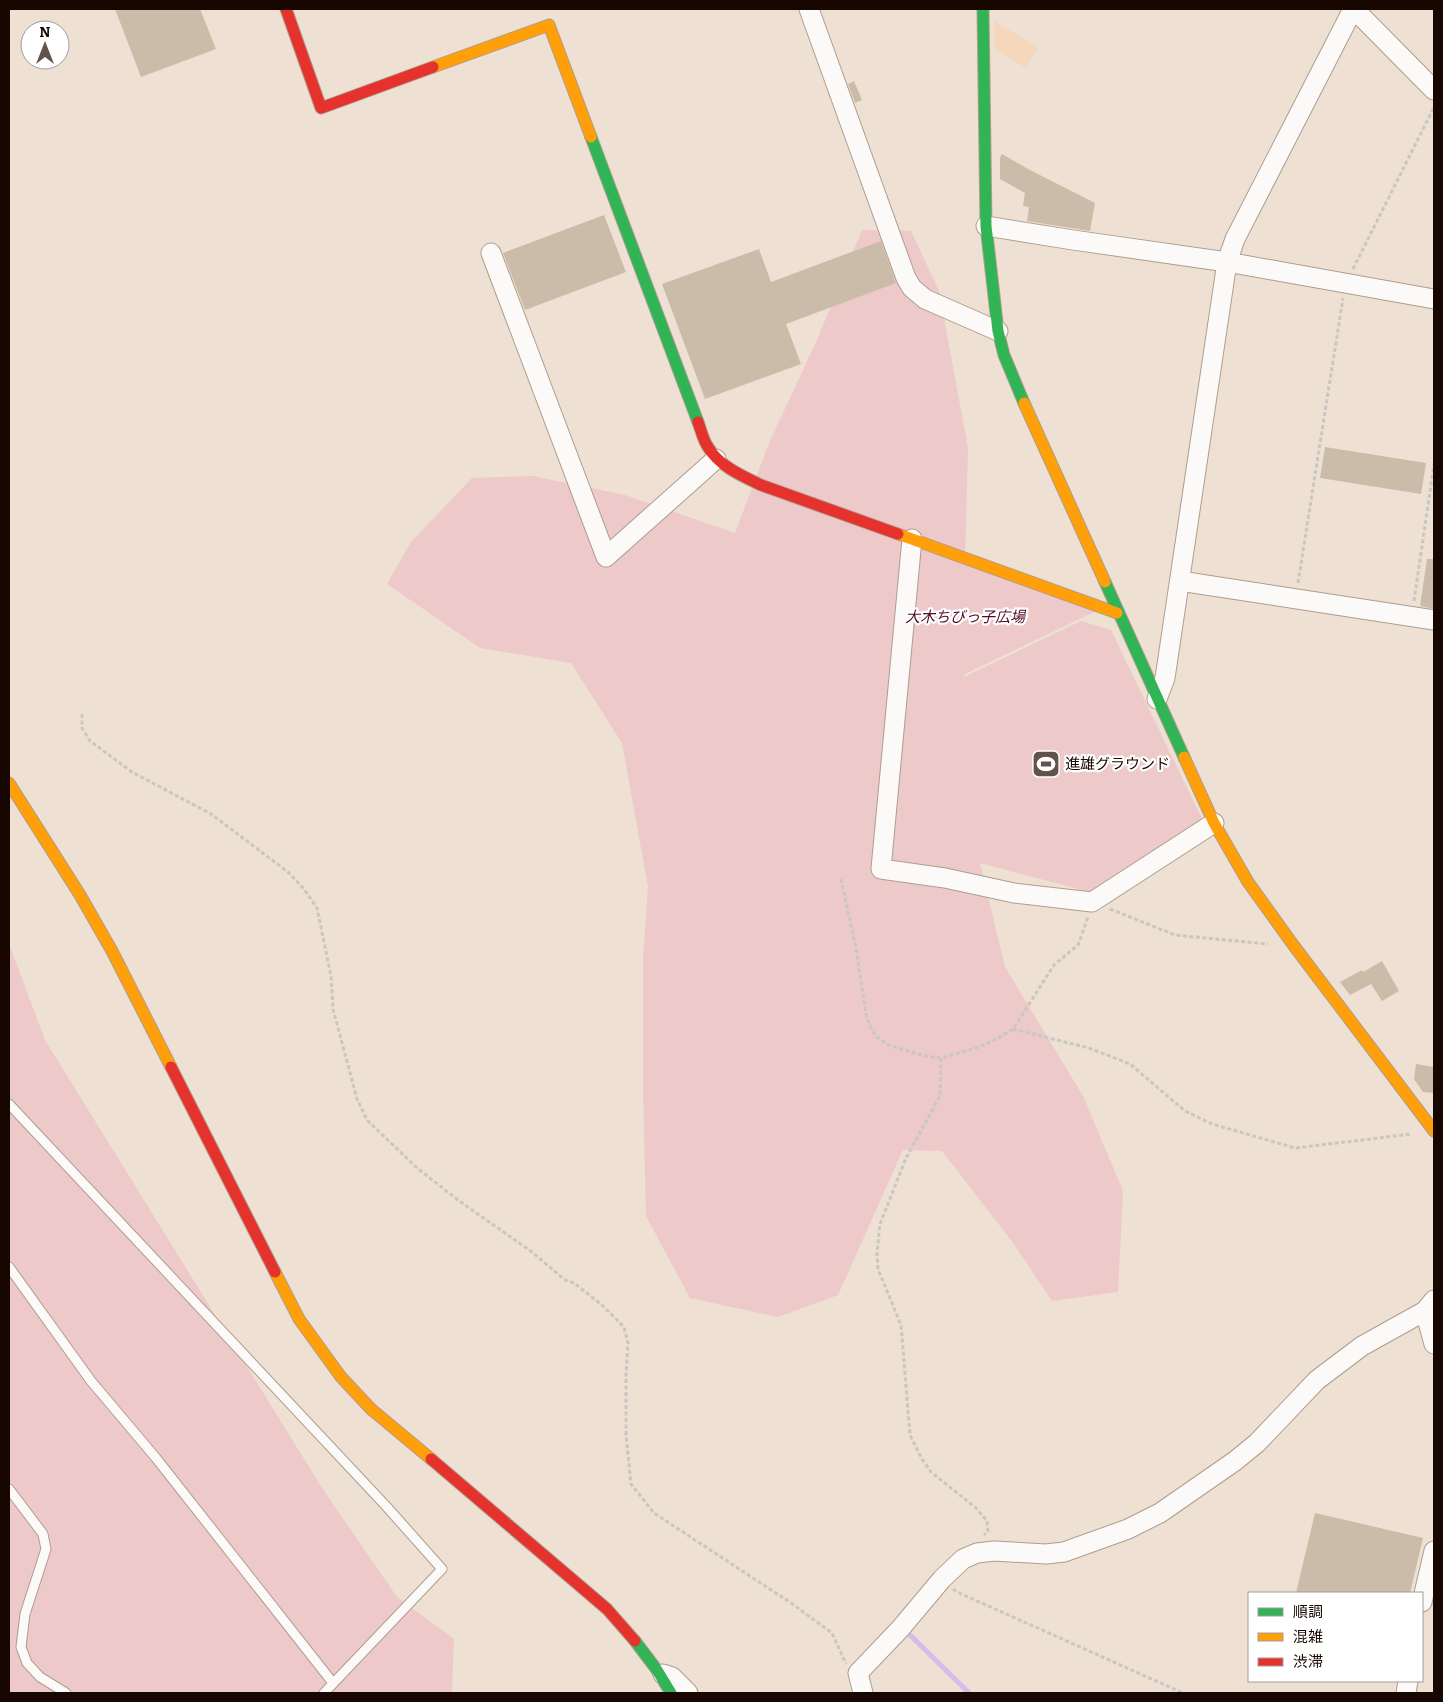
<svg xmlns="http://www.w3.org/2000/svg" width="1443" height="1702" font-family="Bitter,'Noto Sans JP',serif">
  <rect width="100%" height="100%" fill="#eee0d3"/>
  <path fill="#f5d7bc" d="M 994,21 L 1038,47 L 1026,68 L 994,49 Z"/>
  <path fill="#edc9ca" d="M 862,230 L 911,231 L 939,291 L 968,448 L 965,561 L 1098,610 L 965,674 L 964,677 L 1081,621 L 1111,630 L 1203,821 L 1093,893 L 980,863 L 1005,967 L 1083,1096 L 1123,1191 L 1118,1292 L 1052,1301 L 1014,1244 L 942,1151 L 903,1150 L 838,1295 L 778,1317 L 690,1298 L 646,1216 L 643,1089 L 643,958 L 648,887 L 622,743 L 571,663 L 480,648 L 387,584 L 411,542 L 472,478 L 533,476 L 625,495 L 735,533 L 769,443 L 817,340 Z
    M 9,944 L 45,1040 L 322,1488 L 397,1597 L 454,1639 L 452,1693 L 9,1693 Z"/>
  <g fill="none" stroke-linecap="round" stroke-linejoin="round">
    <path stroke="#d6bce9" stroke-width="5" d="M 908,1633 L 969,1693"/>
  </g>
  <path fill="#cabca8" d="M 115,9 L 200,9 L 216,49 L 141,77 Z
    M 854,81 L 862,100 L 855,103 L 848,84 Z
    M 1002,154 L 1028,169 L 1095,203 L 1090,231 L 1027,221 L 1029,207 L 1023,206 L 1025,193 L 1000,179 L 1000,158 Z
    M 604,215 L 626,272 L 525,310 L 503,253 Z
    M 881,241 L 896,283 L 786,324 L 801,364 L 705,399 L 662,284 L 759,249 L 771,282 Z
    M 1325,447 L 1426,463 L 1421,494 L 1320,478 Z
    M 1427,559 L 1434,559 L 1434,609 L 1420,606 Z
    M 1382,961 L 1399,991 L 1382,1001 L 1371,984 L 1350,995 L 1340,982 L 1362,970 L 1363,972 Z
    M 1416,1064 L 1434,1067 L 1434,1093 L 1423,1092 L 1414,1079 Z
    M 1315,1513 L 1423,1538 L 1410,1593 L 1296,1593 Z"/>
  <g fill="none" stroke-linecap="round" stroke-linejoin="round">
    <defs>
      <path id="lane" d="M 9,1104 L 386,1506 L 442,1569 L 324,1693
        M 9,1267 L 91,1381 L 156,1458 L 333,1683
        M 9,1489 L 43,1534 L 46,1549 L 25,1614 L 21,1647 L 27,1663 L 40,1677 L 66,1693"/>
      <path id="street" d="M 809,9 L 906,278 L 912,288 L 925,299 L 998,331
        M 1354,9 L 1434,90
        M 986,226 L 1073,240 L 1227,262 L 1434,299
        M 491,253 L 606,557 L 716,459
        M 912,539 L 881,869 L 945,878 L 1014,893 L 1092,902 L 1214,823
        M 1180,581 L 1434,620
        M 1157,699 L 1165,678 L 1227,262 L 1235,239 L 1353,9
        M 1434,1300 L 1425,1311 L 1434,1344
        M 1422,1602 L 1434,1551
        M 663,1674 L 672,1677 L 688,1693
        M 863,1693 L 858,1673 L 900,1629 L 942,1579 L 963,1559 L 977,1553 L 994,1551 L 1046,1554 L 1064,1552 L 1128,1529 L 1160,1513 L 1235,1461 L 1257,1443 L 1317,1380 L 1362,1346 L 1425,1311
        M 1406,1693 L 1408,1681"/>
      <path id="fast" d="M 983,9 L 986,226 L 998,331 L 1004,355 L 1024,403
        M 591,137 L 698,422
        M 1105,582 L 1184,757
        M 635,1641 L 657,1670 L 671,1693"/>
      <path id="slow" d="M 433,67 L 549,25 L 591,137
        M 1024,403 L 1105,582
        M 898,534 L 1117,613
        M 1184,757 L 1214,823 L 1248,882 L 1294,946 L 1434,1131
        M 9,783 L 80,895 L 112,951 L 171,1067
        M 275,1272 L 299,1319 L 341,1377 L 371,1409 L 431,1459"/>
      <path id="jam" d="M 286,9 L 321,108 L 433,67
        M 698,422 C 701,430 703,440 708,447 C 719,466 742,476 761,485 L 898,534
        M 171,1067 L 275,1272
        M 431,1459 L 607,1609 L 635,1641"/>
    </defs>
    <use href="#lane" stroke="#af9d8c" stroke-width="11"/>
    <use href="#street" stroke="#af9d8c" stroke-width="21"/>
    <use href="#fast" stroke="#af9d8c" stroke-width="13"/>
    <use href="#slow" stroke="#af9d8c" stroke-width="13"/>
    <use href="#jam" stroke="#af9d8c" stroke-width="13"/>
    <path stroke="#cbc6c1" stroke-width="3" stroke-dasharray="4 2.5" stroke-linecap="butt" d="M 1353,269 L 1434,107
      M 1298,583 L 1343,298
      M 1414,601 L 1434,464
      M 82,714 L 82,728 L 90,741 L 132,772 L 211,814 L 288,872 L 304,889 L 317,908 L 331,976 L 333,1009 L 357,1099 L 367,1120 L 417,1168 L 458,1200 L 532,1252 L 565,1280 L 574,1283 L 602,1305 L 624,1327 L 628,1343 L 626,1375 L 626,1435 L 631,1484 L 654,1513 L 791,1603 L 832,1633 L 846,1664
      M 841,879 L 856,948 L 866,1014 L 871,1029 L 877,1037 L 888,1045 L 925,1056 L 941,1058 L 973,1049 L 997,1039 L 1013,1029 L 1054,965 L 1078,945 L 1088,917
      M 1110,909 L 1175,935 L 1268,944
      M 1013,1029 L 1089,1048 L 1130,1064 L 1185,1111 L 1212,1124 L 1295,1148 L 1412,1134
      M 941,1058 L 940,1096 L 906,1158 L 880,1224 L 877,1253 L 878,1269 L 901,1325 L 910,1435 L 922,1459 L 931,1472 L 976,1508 L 987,1521 L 988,1531 L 984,1535
      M 953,1589 L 957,1592 L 1183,1693"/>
    <use href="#lane" stroke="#fcfaf8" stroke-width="9"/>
    <use href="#street" stroke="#fcfaf8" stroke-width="19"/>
    <use href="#fast" stroke="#30b455" stroke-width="11"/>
    <use href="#slow" stroke="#ff9f0a" stroke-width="11"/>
    <use href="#jam" stroke="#e5322d" stroke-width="11"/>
  </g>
  <defs>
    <symbol id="stadium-square" viewBox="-11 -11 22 22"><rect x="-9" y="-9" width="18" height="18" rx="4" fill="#62534a" stroke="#fff"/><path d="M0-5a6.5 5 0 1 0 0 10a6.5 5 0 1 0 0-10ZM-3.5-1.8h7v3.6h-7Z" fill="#fff"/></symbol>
  </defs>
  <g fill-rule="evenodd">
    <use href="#stadium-square" x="1030" y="748" width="32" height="32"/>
  </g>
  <g text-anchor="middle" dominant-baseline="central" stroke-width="4.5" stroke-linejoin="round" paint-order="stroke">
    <g font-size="15" font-style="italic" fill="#540a27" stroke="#fff">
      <text x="965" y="617">大木ちびっ子広場</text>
    </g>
    <g font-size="15" fill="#170700" stroke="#fff" text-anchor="start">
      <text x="1065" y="764">進雄グラウンド</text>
    </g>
  </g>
  <rect width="1443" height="1702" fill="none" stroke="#170700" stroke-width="20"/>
  <rect x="1248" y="1592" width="175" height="90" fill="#ffffff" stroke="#a29c99"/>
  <rect x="1258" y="1608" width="25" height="8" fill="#30b455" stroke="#a29c99"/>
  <text x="1293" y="1617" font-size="15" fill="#170700">順調</text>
  <rect x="1258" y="1633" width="25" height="8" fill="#ff9f0a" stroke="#a29c99"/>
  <text x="1293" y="1642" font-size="15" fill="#170700">混雑</text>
  <rect x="1258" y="1658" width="25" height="8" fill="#e5322d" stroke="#a29c99"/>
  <text x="1293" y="1667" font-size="15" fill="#170700">渋滞</text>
  <g transform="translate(45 45)"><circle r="24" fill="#ffffff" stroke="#a29c99"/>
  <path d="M0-4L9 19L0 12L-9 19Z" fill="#62534a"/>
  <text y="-8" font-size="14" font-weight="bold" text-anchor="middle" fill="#170700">N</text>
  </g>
</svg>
